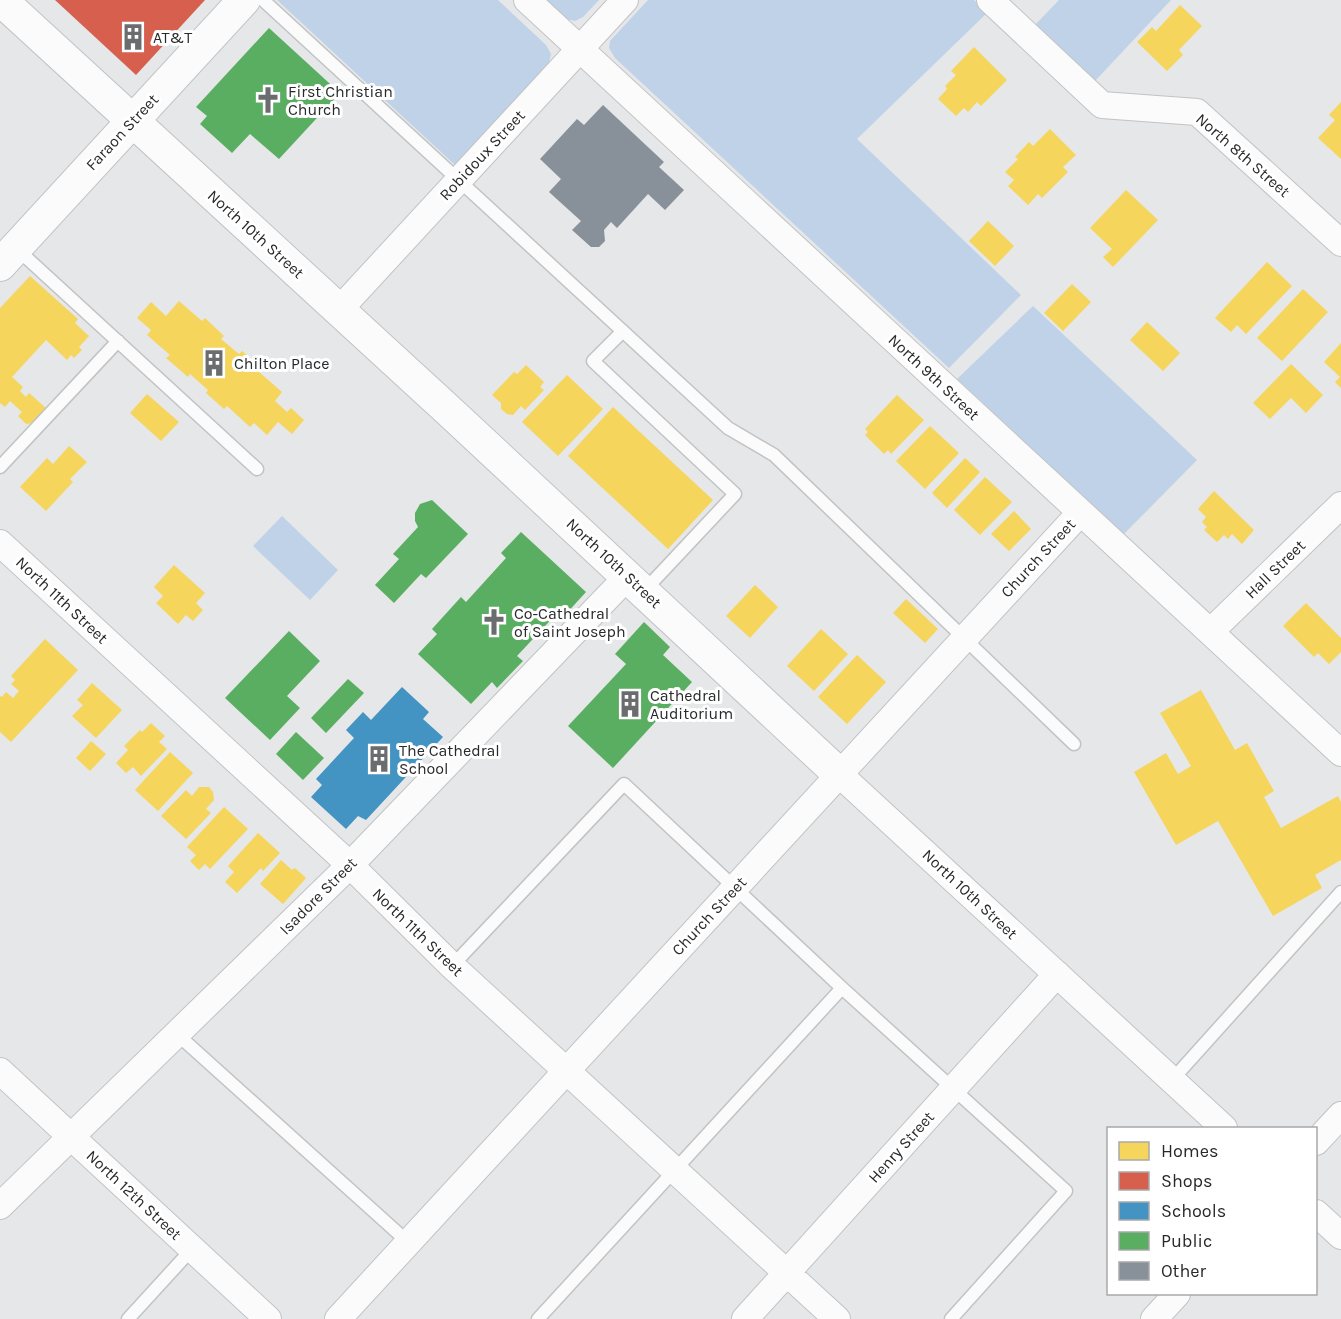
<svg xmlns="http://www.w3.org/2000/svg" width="1341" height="1319" font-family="Karla,sans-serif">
  <rect width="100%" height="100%" fill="#e5e7e9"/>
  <path fill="#bfd2e7" d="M 277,0 L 498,0 L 546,45 L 551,54 L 549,63 L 455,165 Z
    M 545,0 L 599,0 L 583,17 L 575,21 L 566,19 Z
    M 648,0 L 974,0 L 988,12 L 857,139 L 1021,295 L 949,368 L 615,58 L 609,48 L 610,41 Z
    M 1059,0 L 1171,0 L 1095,81 L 1035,25 Z
    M 1033,306 L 1197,460 L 1124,534 L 957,379 Z
    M 282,516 L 338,570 L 310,600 L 253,546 Z"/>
  <path fill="#f6d55c" d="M 1180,5 L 1202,26 L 1179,50 L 1183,55 L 1167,71 L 1137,42 L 1152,27 L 1156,31 Z
    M 974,47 L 1007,80 L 981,106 L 977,102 L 968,112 L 964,108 L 956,116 L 938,99 L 947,89 L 945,86 L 956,75 L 951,71 Z
    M 1341,102 L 1341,159 L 1318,138 L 1335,120 L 1329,115 Z
    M 1050,129 L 1076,155 L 1063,167 L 1068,172 L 1042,198 L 1038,194 L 1028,205 L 1008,186 L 1014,180 L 1005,172 L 1018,159 L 1015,157 L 1029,142 L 1033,146 Z
    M 1126,190 L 1158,220 L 1113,267 L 1103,257 L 1112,249 L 1090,228 Z
    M 988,221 L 1014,246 L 995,266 L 969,241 Z
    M 1267,262 L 1292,286 L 1246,334 L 1237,325 L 1231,332 L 1215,318 Z
    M 30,276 L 78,319 L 75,323 L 89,336 L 79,347 L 82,350 L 74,358 L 71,355 L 67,360 L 46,340 L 12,377 L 23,387 L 20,391 L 26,397 L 29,393 L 46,408 L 33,423 L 26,424 L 18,416 L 22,412 L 10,401 L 5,407 L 0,403 L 0,308 Z
    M 1072,284 L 1091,302 L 1063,331 L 1044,313 Z
    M 1303,289 L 1328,312 L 1282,361 L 1257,338 Z
    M 179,301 L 202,321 L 205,318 L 224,336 L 221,339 L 239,354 L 242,351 L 261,368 L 259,372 L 282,392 L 275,401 L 287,412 L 291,408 L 304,420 L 292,434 L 278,422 L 267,435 L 254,423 L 250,427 L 227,406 L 224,409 L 206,393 L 208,390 L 190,374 L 188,377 L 166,358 L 170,355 L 147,335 L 151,330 L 137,318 L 151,302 L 166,316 Z
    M 1147,322 L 1180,353 L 1163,371 L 1130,340 Z
    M 1341,343 L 1341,388 L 1335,382 L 1340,377 L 1324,362 Z
    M 1291,364 L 1323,395 L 1306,413 L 1291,398 L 1270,419 L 1253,403 Z
    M 526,365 L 544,382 L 540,387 L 544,390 L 525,410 L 521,406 L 513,415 L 507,414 L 501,409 L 501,403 L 492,395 L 514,372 L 517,374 Z
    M 567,375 L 603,409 L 558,456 L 522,422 Z
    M 147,394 L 179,422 L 161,441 L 130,413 Z
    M 897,395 L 924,420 L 891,454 L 888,450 L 884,454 L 865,435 L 868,432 L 865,429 Z
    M 613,407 L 713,500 L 668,549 L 568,456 Z
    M 930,426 L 959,453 L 925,489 L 896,461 Z
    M 69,446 L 87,462 L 70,479 L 73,482 L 46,511 L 20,487 L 47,458 L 53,464 Z
    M 965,458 L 980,472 L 947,508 L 932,493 Z
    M 985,477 L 1012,502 L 980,535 L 954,510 Z
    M 1214,491 L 1254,530 L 1242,544 L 1232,534 L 1228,539 L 1224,535 L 1217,542 L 1204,530 L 1207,527 L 1202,522 L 1206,517 L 1198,509 Z
    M 1014,511 L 1031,529 L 1009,551 L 991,534 Z
    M 174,565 L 205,593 L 196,603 L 203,610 L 193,621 L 186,615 L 178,624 L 156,603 L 163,596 L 154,587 Z
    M 755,585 L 778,607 L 750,638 L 726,616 Z
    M 906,599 L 938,629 L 925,643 L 893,613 Z
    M 1306,603 L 1341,638 L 1341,652 L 1329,664 L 1318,653 L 1314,657 L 1283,626 Z
    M 821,629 L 848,654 L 814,691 L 787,666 Z
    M 45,639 L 78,670 L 11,742 L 0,732 L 0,696 L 2,697 L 6,692 L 13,698 L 19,691 L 11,684 L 15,680 L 11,676 Z
    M 857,655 L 886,682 L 847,724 L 818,697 Z
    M 92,683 L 122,710 L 96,738 L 72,716 L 83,705 L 77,700 Z
    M 1201,690 L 1235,750 L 1247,743 L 1274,791 L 1264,797 L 1281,828 L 1338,796 L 1341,802 L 1341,860 L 1315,875 L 1322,888 L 1273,916 L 1218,821 L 1176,845 L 1134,772 L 1166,753 L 1178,774 L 1191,766 L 1160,713 Z
    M 151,723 L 165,736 L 159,742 L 167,749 L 141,776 L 133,767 L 126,773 L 116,763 L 128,750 L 124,746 L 140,730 L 142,732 Z
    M 91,741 L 106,754 L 90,771 L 76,758 Z
    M 170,752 L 193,773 L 158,811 L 135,790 Z
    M 199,787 L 209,787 L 213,792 L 214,800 L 206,809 L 211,813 L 186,839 L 161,816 L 186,790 L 192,796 Z
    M 224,807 L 248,829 L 210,869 L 205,864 L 199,870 L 190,861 L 196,855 L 187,847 Z
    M 258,833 L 280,853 L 263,871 L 261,868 L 237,893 L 225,882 L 234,872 L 228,866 Z
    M 281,860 L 292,870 L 295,868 L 306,878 L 283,904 L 260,884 Z"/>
  <path fill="#d6604d" d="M 55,0 L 205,0 L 136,75 Z"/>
  <path fill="#4393c3" d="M 402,687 L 429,712 L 423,719 L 443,737 L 366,820 L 358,816 L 346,829 L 311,797 L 322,785 L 316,779 L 354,738 L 346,730 L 363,712 L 371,720 Z"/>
  <path fill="#5aae61" d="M 269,28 L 340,93 L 279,159 L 250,134 L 232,153 L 200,124 L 207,116 L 196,107 Z
    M 432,500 L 468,534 L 426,578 L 421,574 L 394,603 L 375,585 L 399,559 L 393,554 L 418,527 L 415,521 L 415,513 L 420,504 Z
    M 521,532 L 586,592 L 565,615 L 560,610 L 517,656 L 523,661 L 497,688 L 492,682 L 471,704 L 418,654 L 437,634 L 432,629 L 461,597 L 466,602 L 506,558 L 501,553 Z
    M 644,622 L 670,647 L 663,655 L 692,682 L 613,768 L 568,726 L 626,664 L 615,654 Z
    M 289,631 L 320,661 L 287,696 L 300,708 L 270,740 L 225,698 Z
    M 348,679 L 364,693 L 326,733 L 311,718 Z
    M 296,732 L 324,758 L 303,780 L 276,754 Z"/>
  <path fill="#88909a" d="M 603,105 L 664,162 L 659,167 L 684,190 L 665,210 L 648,194 L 617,228 L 611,222 L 604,230 L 605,241 L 599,247 L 591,247 L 572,230 L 581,221 L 549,192 L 561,179 L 540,159 L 577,119 L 584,125 Z"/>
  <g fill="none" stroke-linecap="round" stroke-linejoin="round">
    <defs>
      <path id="service" d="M 263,0 L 728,428 L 774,455 L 1074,744
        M 17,249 L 257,469
        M 623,331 L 593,361 L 735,494 L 644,591
        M 0,467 L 118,341
        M 452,966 L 624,784 L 842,988 L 1066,1191 L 951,1319
        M 178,1035 L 409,1243
        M 1172,1080 L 1341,892
        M 128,1319 L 192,1249
        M 538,1319 L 842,988"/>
      <path id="minor" d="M 527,0 L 1341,753
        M 990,0 L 1102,105 L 1197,112 L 1341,243
        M 339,310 L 625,0
        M 0,543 L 350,865 L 452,966 L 837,1319
        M 1210,632 L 1341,505
        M 839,774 L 1224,1128
        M 0,1071 L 268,1319
        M 1316,1142 L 1341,1115
        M 0,1206 L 350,865 L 627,577
        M 1316,1213 L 1341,1236
        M 338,1319 L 1080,513
        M 745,1319 L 1057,974
        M 1154,1319 L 1177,1294"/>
      <path id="tertiary" d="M 1,0 L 448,410 L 839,774
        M 0,265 L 244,0"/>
    </defs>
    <use href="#service" stroke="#c1c3c4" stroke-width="15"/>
    <use href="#minor" stroke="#c1c3c4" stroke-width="28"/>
    <use href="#tertiary" stroke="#c1c3c4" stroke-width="34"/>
    <use href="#service" stroke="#fbfbfc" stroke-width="12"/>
    <use href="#minor" stroke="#fbfbfc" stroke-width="26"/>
    <use href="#tertiary" stroke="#fbfbfc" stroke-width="32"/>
  </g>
  <defs>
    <symbol id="building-bare" viewBox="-9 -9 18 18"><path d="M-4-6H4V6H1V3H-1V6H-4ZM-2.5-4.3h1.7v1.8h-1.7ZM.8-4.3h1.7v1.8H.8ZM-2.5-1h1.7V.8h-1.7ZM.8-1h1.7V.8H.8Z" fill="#6a6c6d" stroke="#fff" stroke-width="2.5" paint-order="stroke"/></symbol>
    <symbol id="church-bare" viewBox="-9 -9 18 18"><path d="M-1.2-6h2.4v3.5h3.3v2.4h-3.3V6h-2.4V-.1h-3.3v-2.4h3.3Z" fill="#6a6c6d" stroke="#fff" stroke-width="2.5" paint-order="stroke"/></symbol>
  </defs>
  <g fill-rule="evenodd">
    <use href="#building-bare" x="114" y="18" width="38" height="38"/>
    <use href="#church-bare" x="249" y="81" width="38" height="38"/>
    <use href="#building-bare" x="195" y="344" width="38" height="38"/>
    <use href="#church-bare" x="475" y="603" width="38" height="38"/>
    <use href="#building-bare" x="611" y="685" width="38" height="38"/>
    <use href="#building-bare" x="360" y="740" width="38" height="38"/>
  </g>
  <g text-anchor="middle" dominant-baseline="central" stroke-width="6" stroke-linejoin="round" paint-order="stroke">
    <g font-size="16" fill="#28292a" stroke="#fff" text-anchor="start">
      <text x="153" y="37">AT&amp;T</text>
      <text x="288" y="91">First Christian<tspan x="288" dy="18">Church</tspan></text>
      <text x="234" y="363">Chilton Place</text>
      <text x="514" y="613">Co-Cathedral<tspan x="514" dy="18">of Saint Joseph</tspan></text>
      <text x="650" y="695">Cathedral<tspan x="650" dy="18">Auditorium</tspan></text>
      <text x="399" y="750">The Cathedral<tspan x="399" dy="18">School</tspan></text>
    </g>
    <g font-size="16" fill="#28292a" stroke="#fff">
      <text transform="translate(122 132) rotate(-47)">Faraon Street</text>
      <text transform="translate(482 155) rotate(-47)">Robidoux Street</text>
      <text transform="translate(1243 155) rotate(41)">North 8th Street</text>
      <text transform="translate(256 234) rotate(42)">North 10th Street</text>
      <text transform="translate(934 377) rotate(43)">North 9th Street</text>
      <text transform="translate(1038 558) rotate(-47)">Church Street</text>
      <text transform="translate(614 563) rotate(43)">North 10th Street</text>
      <text transform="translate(1275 569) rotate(-44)">Hall Street</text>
      <text transform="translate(62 600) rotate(43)">North 11th Street</text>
      <text transform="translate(970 894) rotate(43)">North 10th Street</text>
      <text transform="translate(318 896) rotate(-45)">Isadore Street</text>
      <text transform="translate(709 916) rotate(-47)">Church Street</text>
      <text transform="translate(418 932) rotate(44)">North 11th Street</text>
      <text transform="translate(901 1147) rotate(-48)">Henry Street</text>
      <text transform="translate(134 1195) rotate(43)">North 12th Street</text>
    </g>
  </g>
  <rect x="1107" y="1127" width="210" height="168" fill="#ffffff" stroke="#a9a9aa" stroke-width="1.5"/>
  <rect x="1119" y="1142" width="30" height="18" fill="#f6d55c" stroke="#a9a9aa" stroke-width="1.5"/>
  <text x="1161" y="1157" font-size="18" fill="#28292a">Homes</text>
  <rect x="1119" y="1172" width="30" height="18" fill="#d6604d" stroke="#a9a9aa" stroke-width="1.5"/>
  <text x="1161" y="1187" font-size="18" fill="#28292a">Shops</text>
  <rect x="1119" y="1202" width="30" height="18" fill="#4393c3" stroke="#a9a9aa" stroke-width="1.5"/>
  <text x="1161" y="1217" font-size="18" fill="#28292a">Schools</text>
  <rect x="1119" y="1232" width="30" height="18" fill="#5aae61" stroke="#a9a9aa" stroke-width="1.5"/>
  <text x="1161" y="1247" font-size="18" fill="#28292a">Public</text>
  <rect x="1119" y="1262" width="30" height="18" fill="#88909a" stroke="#a9a9aa" stroke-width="1.5"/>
  <text x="1161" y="1277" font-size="18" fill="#28292a">Other</text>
</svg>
